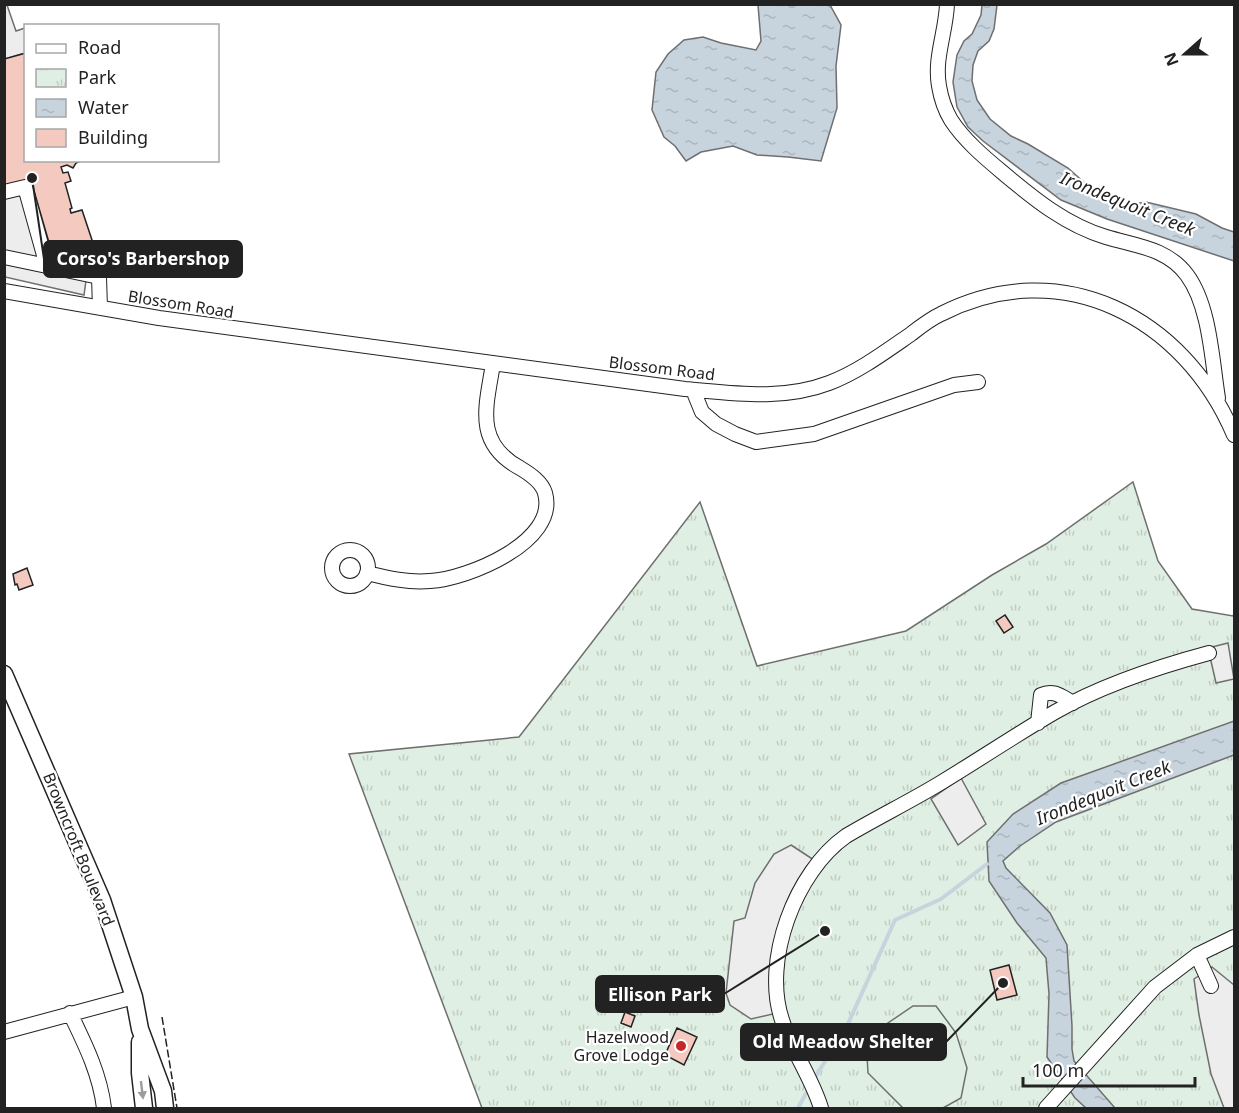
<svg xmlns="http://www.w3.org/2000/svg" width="1239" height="1113" font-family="'Noto Sans',sans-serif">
  <defs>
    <pattern id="park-tufts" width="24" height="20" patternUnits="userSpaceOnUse" patternTransform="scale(1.5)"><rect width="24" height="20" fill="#e0efe3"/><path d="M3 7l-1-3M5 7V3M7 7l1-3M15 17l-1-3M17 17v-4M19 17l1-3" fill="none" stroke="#c0cdc2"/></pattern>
    <pattern id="water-ripples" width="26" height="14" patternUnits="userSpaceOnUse" patternTransform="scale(1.5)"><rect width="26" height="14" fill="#c7d3dd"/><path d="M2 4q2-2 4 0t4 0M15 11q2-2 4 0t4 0" fill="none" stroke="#abb5bd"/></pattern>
  </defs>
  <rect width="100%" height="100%" fill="#fff"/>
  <path fill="url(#park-tufts)" stroke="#6f6f6f" stroke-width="1.5" d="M 1133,482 L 1158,561 L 1192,609 L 1233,616 L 1234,614 L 1234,1108 L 482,1108 L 349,754 L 519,737 L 700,502 L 757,666 L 906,631 L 992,575 L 1046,544 Z"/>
  <path fill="#e0efe3" stroke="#6f6f6f" stroke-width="1.5" d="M 913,1006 L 936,1006 L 956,1033 L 967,1068 L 961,1098 L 943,1108 L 903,1108 L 868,1073 L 867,1055 L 882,1027 Z"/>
  <path fill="#ededed" stroke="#6f6f6f" stroke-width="1.5" d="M 5,5 L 7,5 L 16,31 L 25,28 L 26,31 L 25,53 L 5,59 Z
    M 21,194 L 38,254 L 88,266 L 84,295 L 5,277 L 5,199 Z
    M 1228,643 L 1234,679 L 1216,683 L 1208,648 Z
    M 961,778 L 986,824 L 958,845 L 931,799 Z
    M 791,845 L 814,860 L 795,886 L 777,930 L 770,968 L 773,1014 L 751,1019 L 730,1005 L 726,993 L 734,921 L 745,918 L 755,883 L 774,854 Z
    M 1212,967 L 1234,985 L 1234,1108 L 1224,1108 L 1211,1074 L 1199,1015 L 1194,979 Z"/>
  <path fill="url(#water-ripples)" stroke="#6f6f6f" stroke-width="1.5" d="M 758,5 L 830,5 L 841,25 L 836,66 L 837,108 L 821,161 L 788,157 L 757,155 L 733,146 L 701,152 L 686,161 L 675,146 L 664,137 L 652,110 L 656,72 L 668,54 L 684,40 L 703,37 L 721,43 L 756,50 L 761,41 Z
    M 982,5 L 997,5 L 994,29 L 989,41 L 978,51 L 973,65 L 972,81 L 977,100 L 990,119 L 1011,136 L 1028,144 L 1068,168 L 1086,184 L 1134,204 L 1146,202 L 1196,214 L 1222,228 L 1234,232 L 1234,261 L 1107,219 L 1061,200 L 983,141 L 968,127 L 957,107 L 953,82 L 957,55 L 964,41 L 972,34 L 981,15 Z
    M 1234,721 L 1234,755 L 1056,822 L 1020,846 L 1003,861 L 1006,868 L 1050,913 L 1067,945 L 1072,1026 L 1072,1049 L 1074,1061 L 1115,1108 L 1086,1108 L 1075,1098 L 1047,1057 L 1049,994 L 1046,958 L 1017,923 L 989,881 L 987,842 L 1013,814 L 1061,783 Z"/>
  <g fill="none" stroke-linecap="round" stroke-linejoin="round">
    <path stroke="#c7d3dd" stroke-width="4" d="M 814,1079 L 847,1026 L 895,920 L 941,899 L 987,864
      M 798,1108 L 809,1088"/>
  </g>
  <path fill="#f3c9c0" stroke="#222" stroke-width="1.5" d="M 26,53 L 26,160 L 83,160 L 76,163 L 73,168 L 67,165 L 61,167 L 63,173 L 68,172 L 71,181 L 65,183 L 72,208 L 70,209 L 71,213 L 82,210 L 95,249 L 74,255 L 71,247 L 52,253 L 32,184 L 26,180 L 4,186 L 4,59 Z
    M 27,568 L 33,585 L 19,590 L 17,584 L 15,585 L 13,574 Z
    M 1005,615 L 1013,627 L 1004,633 L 996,621 Z
    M 1009,965 L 1017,995 L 997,1000 L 990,970 Z
    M 625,1012 L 635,1016 L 631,1027 L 621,1023 Z
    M 677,1028 L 697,1037 L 684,1065 L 665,1055 Z"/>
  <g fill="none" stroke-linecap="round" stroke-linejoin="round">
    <defs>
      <path id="minor" d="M 947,4 C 946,32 934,58 939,86 C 941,98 945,110 951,120 C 964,140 984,157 1002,172 C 1034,199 1066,225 1106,237 C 1136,246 1167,248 1187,275 C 1210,306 1212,361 1218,398
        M 4,192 L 25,187 L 47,266
        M 4,257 L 99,277 L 100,308
        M 4,291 L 159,318 L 685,389 C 733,393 782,401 829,383 C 858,372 885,352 911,334 C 920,327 930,319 941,314 C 1061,253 1184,317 1234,435
        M 693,390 L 702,412 L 716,424 L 735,434 L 756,442 L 814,434 L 954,385 L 978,382
        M332 568a18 18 0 1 1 36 0a18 18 0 1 1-36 0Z
        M 367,573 C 387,578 409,583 430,581 C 467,579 559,542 545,493 C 542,482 530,474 520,468 C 474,443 486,407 493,364
        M 1038,723 L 1041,695 C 1054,689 1062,697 1073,703
        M 1197,955 L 1211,986
        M 70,1013 C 85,1044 100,1074 104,1108
        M 4,1032 L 134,997
        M 821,1108 C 812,1078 792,1051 782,1020 C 762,961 795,872 846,836 C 878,817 911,801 942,782 C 980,759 1017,734 1055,712 C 1102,685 1157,667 1209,653
        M 1046,1108 L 1155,987 L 1197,955 L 1234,937"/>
      <path id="major" d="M 4,674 L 102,900 L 134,997 L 140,1029 L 163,1091 L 165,1108
        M 140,1042 L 140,1073 L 144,1108"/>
    </defs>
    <use href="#minor" stroke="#222" stroke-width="16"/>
    <use href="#major" stroke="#222" stroke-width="19"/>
    <use href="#minor" stroke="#fff" stroke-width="14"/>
    <use href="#major" stroke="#fff" stroke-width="16"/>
    <path stroke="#222" stroke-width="1.5" stroke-dasharray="8 3" stroke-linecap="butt" d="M 162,1017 L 177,1108"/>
  </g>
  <defs><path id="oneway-solid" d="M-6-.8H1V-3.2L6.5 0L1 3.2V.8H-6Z" transform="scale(1.5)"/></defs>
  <use fill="#9c9c9c" href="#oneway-solid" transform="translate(142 1090) rotate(83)"/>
  <circle fill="#c62828" stroke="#fff" stroke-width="2" cx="681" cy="1046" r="6"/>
  <g text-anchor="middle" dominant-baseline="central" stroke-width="4.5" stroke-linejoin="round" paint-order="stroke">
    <g font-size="16" fill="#222" stroke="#fff">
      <text transform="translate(181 304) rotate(9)">Blossom Road</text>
      <text transform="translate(662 368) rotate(7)">Blossom Road</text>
      <text transform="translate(79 849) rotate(68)">Browncroft Boulevard</text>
    </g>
    <g font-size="16" fill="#222" stroke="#fff" text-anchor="end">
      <text x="669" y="1037">Hazelwood<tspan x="669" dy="18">Grove Lodge</tspan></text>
    </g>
    <g font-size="18" font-style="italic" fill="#222" stroke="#fff">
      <text transform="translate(1128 203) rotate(22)">Irondequoit Creek</text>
      <text transform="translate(1103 792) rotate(-22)">Irondequoit Creek</text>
    </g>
  </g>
  <path fill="none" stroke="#222" stroke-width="2" d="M32 178L44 259M825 931L724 994M1003 983L946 1042"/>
  <g fill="#222" stroke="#fff" stroke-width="2">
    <circle cx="32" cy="178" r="6"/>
    <circle cx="825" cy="931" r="6"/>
    <circle cx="1003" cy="983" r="6"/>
  </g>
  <g fill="#222" stroke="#222" stroke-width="2">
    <rect x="44" y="241" width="198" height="36" rx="6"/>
    <rect x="596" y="976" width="128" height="36" rx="6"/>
    <rect x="741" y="1024" width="205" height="36" rx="6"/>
  </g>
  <g font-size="18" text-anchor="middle" font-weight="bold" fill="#fff">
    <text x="143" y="265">Corso's Barbershop</text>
    <text x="660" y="1001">Ellison Park</text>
    <text x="843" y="1048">Old Meadow Shelter</text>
  </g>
  <rect width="1239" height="1113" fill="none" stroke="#222222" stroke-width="12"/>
  <rect x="24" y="24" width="195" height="138" fill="#ffffff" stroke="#a7a7a7" stroke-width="1.5"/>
  <rect x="36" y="44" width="30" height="9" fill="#ffffff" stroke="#a7a7a7" stroke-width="1.5"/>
  <text x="78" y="54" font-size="18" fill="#222222">Road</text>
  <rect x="36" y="69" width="30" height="18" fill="url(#park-tufts)" stroke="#a7a7a7" stroke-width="1.5"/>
  <text x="78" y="84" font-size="18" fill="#222222">Park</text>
  <rect x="36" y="99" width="30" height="18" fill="url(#water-ripples)" stroke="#a7a7a7" stroke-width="1.5"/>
  <text x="78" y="114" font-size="18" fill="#222222">Water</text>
  <rect x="36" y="129" width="30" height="18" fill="#f3c9c0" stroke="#a7a7a7" stroke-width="1.5"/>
  <text x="78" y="144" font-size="18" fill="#222222">Building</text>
  <g transform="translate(1185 54) rotate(249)" stroke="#ffffff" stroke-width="4.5" paint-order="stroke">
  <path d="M0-4.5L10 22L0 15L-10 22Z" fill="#222222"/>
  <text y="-9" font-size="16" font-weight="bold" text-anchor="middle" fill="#222222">N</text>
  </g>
  <path d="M1023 1077v9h172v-9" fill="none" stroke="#222222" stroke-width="3"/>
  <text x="1032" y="1077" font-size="18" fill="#222222" stroke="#ffffff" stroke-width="4.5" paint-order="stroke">100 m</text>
</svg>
